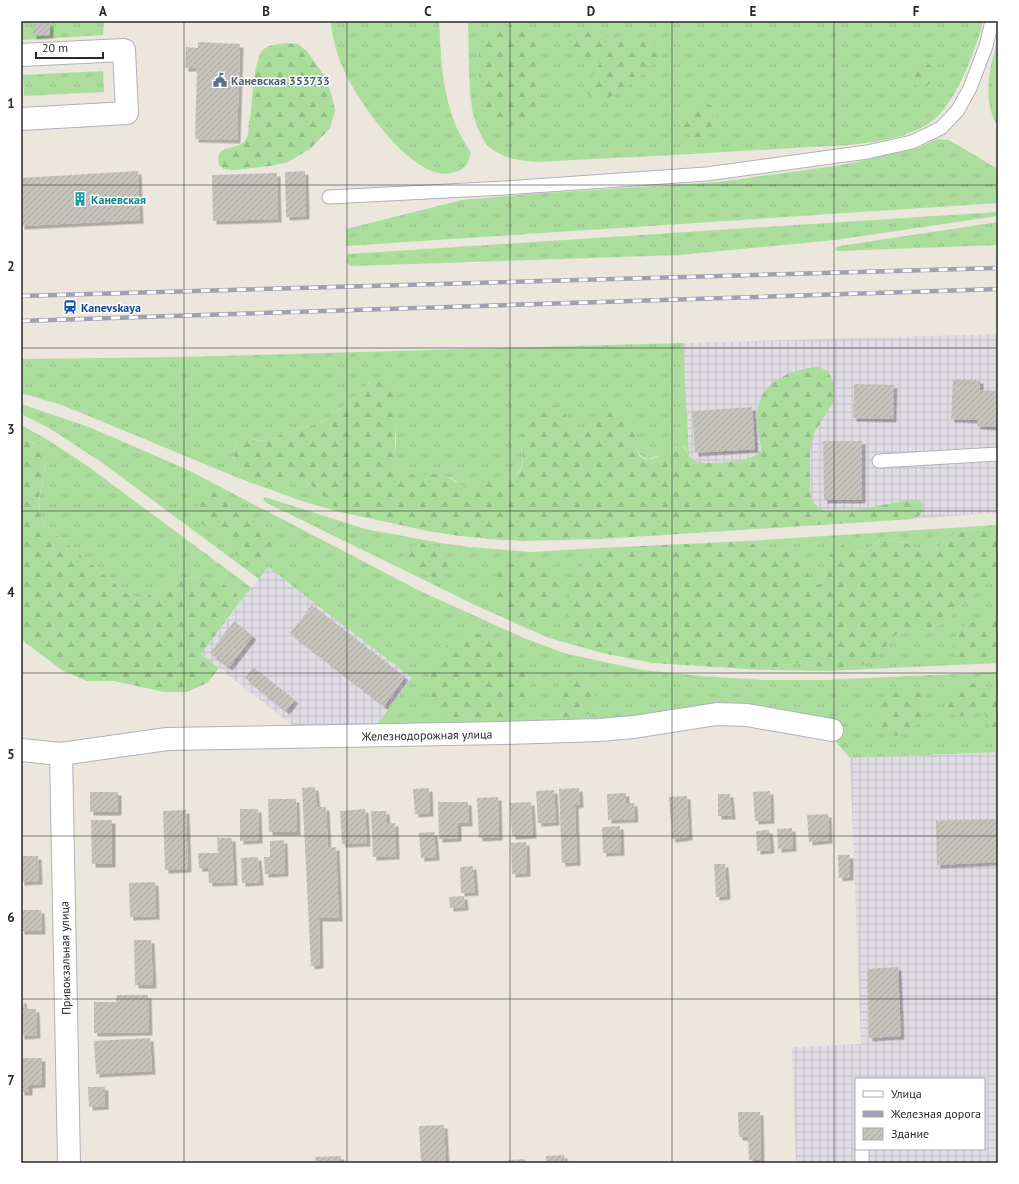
<svg xmlns="http://www.w3.org/2000/svg" width="1019" height="1184" font-family="'PT Sans',sans-serif">
  <defs>
    <pattern id="industrial-grid" width="8" height="8" patternUnits="userSpaceOnUse"><rect width="8" height="8" fill="#e0dde4"/><path d="M0 4h8M4 0v8" fill="none" stroke="#c0bec4"/></pattern>
    <pattern id="grass-tufts" width="24" height="20" patternUnits="userSpaceOnUse"><rect width="24" height="20" fill="#abdd9d"/><path d="M3 7l-1-3M5 7V3M7 7l1-3M15 17l-1-3M17 17v-4M19 17l1-3" fill="none" stroke="#93be87"/></pattern>
    <pattern id="forest-firs" width="22" height="20" patternUnits="userSpaceOnUse"><rect width="22" height="20" fill="#abdd9d"/><path d="M5 1l3.5 6h-7zM16 11l3.5 6h-7z" fill="#93be87"/></pattern>
    <pattern id="building-hatch" width="6" height="6" patternUnits="userSpaceOnUse"><rect width="6" height="6" fill="#c6c3bc"/><path d="M-1 1l2-2M0 6l6-6M5 7l2-2" fill="none" stroke="#aaa8a2"/></pattern>
    <filter id="shadow"><feDropShadow dx="3.5" dy="3.5" stdDeviation="0" flood-color="#0004"/></filter>
  </defs>
  <rect width="100%" height="100%" fill="#ebe7dd"/>
  <path fill="url(#industrial-grid)" fill-rule="evenodd" d="M 998,334 L 998,513 L 692,533 L 683,343 Z
    M 268,567 L 412,678 L 375,727 L 295,727 L 201,654 Z
    M 998,752 L 998,1163 L 796,1163 L 792,1047 L 861,1044 L 850,758 ZM 856,1079 L 984,1079 L 984,1149 L 856,1149 Z"/>
  <path fill="url(#grass-tufts)" d="M 21,21 L 104,21 L 103,35 L 21,40 Z
    M 331,21 L 439,21 C 441,51 441,83 451,112 C 455,127 463,140 471,153 C 467,166 465,170 451,173 C 413,182 355,98 343,68 C 336,52 332,38 331,21 Z
    M 468,21 L 983,21 C 976,50 958,97 936,118 C 925,127 911,133 898,137 C 859,147 817,146 778,149 C 697,154 616,158 536,162 C 519,161 502,158 489,147 C 481,139 473,118 472,108 C 468,80 469,49 468,21 Z
    M 998,38 L 998,127 C 981,99 990,68 998,38 Z
    M 103,71 L 104,92 L 24,96 L 23,75 Z
    M 937,139 L 949,140 L 998,169 L 998,203 L 346,246 L 346,229 L 462,200 L 529,194 L 719,182 L 842,165 L 918,148 Z
    M 998,212 L 998,216 L 835,240 L 680,255 L 350,266 L 346,262 L 348,254 Z
    M 998,222 L 998,245 L 839,251 L 835,250 L 836,247 L 840,246 Z
    M 683,343 L 689,456 L 685,447 L 648,459 C 633,455 636,442 637,429 L 595,420 L 583,435 L 575,436 L 569,430 L 566,415 L 521,448 L 523,460 L 521,469 L 516,476 L 510,478 L 495,479 L 477,487 L 469,487 L 461,485 L 452,478 L 440,475 L 412,475 L 402,473 L 397,468 L 396,458 L 396,420 L 370,382 L 352,400 L 334,414 L 318,424 L 287,432 L 275,438 L 263,441 L 253,439 L 236,446 L 233,458 L 240,470 L 282,485 L 294,480 L 306,480 L 340,512 L 302,501 L 241,479 L 62,405 L 21,393 L 21,359 L 180,357 Z
    M 21,404 L 89,427 L 188,470 L 418,590 L 524,638 L 567,654 L 642,670 L 702,676 L 763,680 L 824,680 L 998,672 L 998,752 L 850,758 L 814,717 L 632,720 L 375,727 L 412,678 L 268,567 L 259,579 L 104,464 L 49,428 L 21,414 Z
    M 21,425 L 48,440 L 86,465 L 252,588 L 240,602 L 235,591 L 217,580 L 194,577 L 174,581 L 142,599 L 127,594 L 45,525 L 40,514 L 39,502 L 45,467 L 34,443 L 21,438 Z
    M 265,497 L 365,529 L 441,543 L 469,547 L 531,552 L 599,548 L 591,555 L 577,573 L 571,629 L 583,643 L 602,653 L 549,638 L 477,606 L 265,502 L 263,499 Z
    M 998,525 L 998,529 C 987,530 965,528 956,533 C 946,538 939,550 928,551 C 921,552 914,546 908,544 C 901,541 888,539 881,541 C 871,543 869,554 858,551 L 826,566 C 826,577 826,585 813,585 C 807,576 809,564 801,557 C 792,547 779,553 768,550 C 761,548 754,544 748,541 Z
    M 998,565 L 998,663 L 826,671 L 762,670 L 798,663 L 827,668 L 855,668 L 885,648 L 891,639 L 898,633 L 908,631 L 919,632 L 929,630 L 942,623 L 952,615 L 962,602 Z"/>
  <path fill="url(#forest-firs)" d="M 499,25 L 509,26 L 526,32 L 538,46 L 541,65 L 541,87 L 544,105 L 540,114 L 533,121 L 521,126 L 506,124 L 490,116 L 482,104 L 479,87 L 479,40 L 484,33 Z
    M 581,30 L 594,31 L 620,41 L 631,42 L 645,40 L 655,44 C 656,47 658,51 658,53 C 656,68 616,97 602,100 C 597,101 593,99 590,97 L 586,90 L 588,80 L 594,74 L 600,63 C 593,57 592,60 585,57 C 578,54 574,49 570,43 L 572,34 Z
    M 285,43 L 298,44 L 307,51 L 325,77 L 332,96 L 335,111 L 330,128 L 311,148 L 288,162 L 270,166 L 234,170 L 224,169 L 219,165 C 214,140 240,154 247,137 C 249,133 248,128 249,124 C 253,105 252,66 262,51 C 267,45 277,44 285,43 Z
    M 925,60 C 927,62 930,65 932,68 C 936,77 930,86 922,89 L 909,82 C 905,72 908,69 914,61 Z
    M 697,103 C 701,104 706,103 710,105 C 733,116 699,152 686,132 C 677,118 683,109 697,103 Z
    M 819,367 L 828,371 L 834,384 L 833,402 L 814,433 L 810,451 L 810,492 L 814,503 L 819,509 L 827,511 L 854,510 L 917,499 L 922,503 L 924,510 L 919,516 L 912,519 L 601,539 L 524,541 L 490,539 L 460,536 L 428,531 L 340,512 L 306,480 C 302,480 297,480 293,481 C 289,482 286,485 282,485 C 267,487 234,474 234,457 C 233,449 238,444 243,438 L 263,441 L 275,438 L 287,432 L 318,424 L 334,414 L 352,400 L 370,382 L 376,380 L 386,380 L 394,385 L 398,393 L 395,441 L 397,468 C 409,480 427,472 441,475 C 452,477 459,486 469,487 C 479,488 485,481 494,479 C 501,477 509,480 515,476 C 529,468 519,449 522,436 C 525,426 535,413 544,408 C 549,405 556,406 562,408 C 568,417 567,428 575,436 L 583,435 C 588,430 592,422 597,418 C 610,408 633,411 637,430 C 639,439 631,456 646,459 C 658,461 668,447 679,444 C 689,449 686,456 695,461 C 705,466 747,461 757,455 C 759,453 760,452 761,450 C 760,437 755,420 758,407 C 763,380 795,368 819,367 Z
    M 21,438 C 29,441 37,444 42,451 C 49,464 40,487 39,501 C 38,510 41,517 45,525 L 127,594 L 142,599 L 174,581 L 194,577 L 217,580 L 235,591 L 240,602 L 201,654 L 219,668 L 207,683 L 187,692 L 164,692 L 114,681 L 87,681 L 63,671 L 21,639 Z
    M 219,491 L 234,501 L 238,513 L 246,520 L 262,525 L 273,531 L 278,543 L 274,555 L 264,566 L 251,566 L 241,560 L 219,533 L 200,523 C 196,509 196,503 206,492 Z
    M 998,529 L 998,565 L 979,589 L 962,602 L 952,615 L 942,623 L 929,630 L 919,632 L 908,631 L 898,633 L 891,639 L 885,648 L 875,659 L 855,668 L 827,668 L 798,663 L 762,670 L 653,663 L 602,653 L 591,648 L 583,643 L 571,629 L 568,620 L 567,608 L 570,588 L 577,573 L 591,555 L 599,548 L 748,541 C 754,544 761,548 768,550 C 779,553 791,547 801,556 C 809,564 807,576 813,585 C 831,586 823,567 829,556 C 832,551 840,547 845,544 L 854,546 L 858,551 C 869,554 871,543 881,541 C 888,539 901,541 908,544 C 914,546 921,552 928,551 C 939,550 946,538 956,533 C 965,528 987,530 998,529 Z
    M 421,543 C 431,544 438,546 446,552 C 447,559 450,568 444,574 C 434,583 408,568 402,559 C 407,548 410,546 421,543 Z
    M 523,561 C 530,561 540,560 547,563 C 558,567 564,581 562,592 C 561,601 556,612 551,621 L 542,624 L 518,621 L 507,616 L 495,604 L 493,590 L 494,578 L 501,570 L 511,564 Z
    M 998,610 L 998,650 C 985,660 970,664 955,655 L 953,647 L 956,635 L 964,625 L 991,617 Z
    M 470,633 C 480,634 491,635 500,639 C 509,643 527,663 530,673 C 532,680 529,689 527,696 C 524,706 521,713 512,718 C 499,725 442,721 434,709 C 432,707 432,703 431,700 C 429,696 428,690 427,686 C 427,670 445,643 459,636 C 462,634 467,634 470,633 Z
    M 562,679 C 574,679 583,680 593,685 C 601,714 588,717 564,720 L 560,716 L 560,708 L 563,702 L 562,697 L 557,692 L 557,686 Z
    M 964,682 L 978,684 L 990,691 L 998,692 L 998,731 L 990,728 L 983,709 L 977,707 C 964,717 963,719 946,712 C 942,693 947,689 964,682 Z
    M 907,687 L 917,688 L 924,695 C 925,702 927,710 924,717 C 922,720 918,723 915,726 C 901,740 891,738 877,726 C 879,703 882,690 907,687 Z"/>
  <path fill="url(#building-hatch)" filter="url(#shadow)" d="M 50,23 L 50,35 L 33,36 L 33,24 Z
    M 198,42 L 240,44 L 237,140 L 195,139 L 197,68 L 185,68 L 186,47 L 198,48 Z
    M 138,171 L 140,220 L 21,226 L 21,178 Z
    M 305,171 L 306,216 L 286,217 L 285,172 Z
    M 277,173 L 278,219 L 213,221 L 212,175 Z
    M 953,379 L 980,380 L 980,390 L 998,391 L 998,427 L 977,426 L 977,420 L 951,419 Z
    M 854,384 L 894,385 L 893,419 L 853,418 Z
    M 752,407 L 755,449 L 695,453 L 692,411 Z
    M 823,441 L 862,441 L 862,500 L 824,500 Z
    M 312,605 L 405,677 L 384,706 L 290,633 Z
    M 234,621 L 253,636 L 229,667 L 210,653 Z
    M 253,667 L 295,700 L 286,711 L 245,678 Z
    M 315,787 L 317,807 L 326,807 L 328,848 L 336,847 L 339,918 L 319,918 L 320,965 L 311,966 L 302,788 Z
    M 429,788 L 430,813 L 415,814 L 413,789 Z
    M 579,788 L 580,804 L 575,805 L 577,862 L 562,863 L 559,789 Z
    M 554,790 L 556,822 L 538,823 L 536,791 Z
    M 770,791 L 771,820 L 755,821 L 753,792 Z
    M 90,792 L 118,792 L 118,812 L 90,812 Z
    M 626,793 L 626,803 L 634,803 L 635,819 L 608,820 L 607,794 Z
    M 718,794 L 730,794 L 732,816 L 718,816 Z
    M 687,796 L 689,837 L 672,839 L 669,797 Z
    M 498,797 L 499,837 L 479,838 L 477,798 Z
    M 268,799 L 296,799 L 297,832 L 269,832 Z
    M 438,802 L 468,802 L 469,823 L 458,823 L 458,838 L 439,839 Z
    M 531,802 L 533,835 L 512,836 L 510,803 Z
    M 240,809 L 258,809 L 259,840 L 240,841 Z
    M 365,809 L 367,843 L 342,844 L 340,811 Z
    M 186,810 L 188,869 L 165,870 L 163,811 Z
    M 371,811 L 386,811 L 387,823 L 395,823 L 396,856 L 373,857 Z
    M 828,814 L 829,840 L 809,842 L 807,815 Z
    M 998,819 L 998,862 L 937,865 L 936,821 Z
    M 91,820 L 112,820 L 112,864 L 92,864 Z
    M 620,826 L 621,852 L 603,853 L 602,827 Z
    M 792,828 L 793,848 L 778,849 L 777,829 Z
    M 769,830 L 771,850 L 757,851 L 756,831 Z
    M 434,832 L 436,857 L 421,858 L 419,833 Z
    M 217,838 L 232,838 L 234,882 L 209,883 L 208,868 L 199,868 L 198,853 L 218,853 Z
    M 284,840 L 285,873 L 265,874 L 264,857 L 270,857 L 270,841 Z
    M 526,842 L 527,873 L 512,874 L 511,843 Z
    M 838,855 L 850,855 L 850,877 L 839,878 Z
    M 21,856 L 38,856 L 39,881 L 21,882 Z
    M 258,857 L 260,882 L 242,883 L 241,858 Z
    M 714,864 L 725,864 L 727,896 L 716,897 Z
    M 473,866 L 475,892 L 461,893 L 460,867 Z
    M 155,882 L 156,916 L 130,917 L 129,883 Z
    M 464,896 L 465,907 L 450,908 L 449,897 Z
    M 21,910 L 41,910 L 42,931 L 21,931 Z
    M 134,940 L 151,940 L 153,985 L 135,985 Z
    M 898,967 L 901,1036 L 869,1038 L 867,969 Z
    M 117,995 L 148,995 L 149,1032 L 94,1033 L 94,1002 L 116,1002 Z
    M 21,1000 L 23,1000 L 24,1009 L 36,1009 L 37,1035 L 21,1036 Z
    M 150,1038 L 152,1071 L 96,1074 L 94,1041 Z
    M 21,1058 L 42,1058 L 42,1084 L 29,1085 L 29,1092 L 21,1092 Z
    M 88,1087 L 105,1087 L 105,1106 L 89,1107 Z
    M 738,1112 L 760,1112 L 761,1160 L 749,1160 L 748,1137 L 739,1137 Z
    M 444,1125 L 446,1163 L 421,1163 L 419,1126 Z
    M 564,1155 L 565,1163 L 546,1163 L 546,1156 Z
    M 341,1156 L 341,1163 L 316,1163 L 315,1157 Z
    M 525,1159 L 525,1163 L 508,1163 L 508,1160 Z"/>
  <g fill="none" stroke-linecap="round" stroke-linejoin="round">
    <defs>
      <path id="lane" d="M 329,197 L 505,188 L 706,174 L 867,152 L 912,142 L 941,128 L 958,110 L 970,88 L 986,46 L 992,21
        M 879,461 L 998,454
        M 862,1149 L 862,1163"/>
      <path id="street" d="M 21,55 L 124,50 L 127,113 L 21,119
        M 21,750 L 61,754 L 167,739 L 504,733 L 599,730 L 634,727 L 717,714 L 747,715 L 832,730
        M 61,754 L 69,1163"/>
    </defs>
    <use href="#lane" stroke="#b0b1bc" stroke-width="15"/>
    <use href="#street" stroke="#b0b1bc" stroke-width="24"/>
    <use href="#lane" stroke="#fff" stroke-width="13"/>
    <use href="#street" stroke="#fff" stroke-width="22"/>
    <defs>
      <path id="rail" d="M 21,296 L 998,268
        M 21,321 L 998,289"/>
    </defs>
    <use href="#rail" stroke="#a0a0b3" stroke-width="4.5"/>
    <use href="#rail" stroke="#fff" stroke-width="3" stroke-dasharray="9" stroke-linecap="butt"/>
  </g>
  <path fill="none" stroke="#2a2a2a" stroke-width="1" stroke-opacity="0.55" d="M 184,21 L 184,1163M 347,21 L 347,1163M 510,21 L 510,1163M 672,21 L 672,1163M 834,21 L 834,1163M 21,185 L 998,185M 21,348 L 998,348M 21,511 L 998,511M 21,673 L 998,673M 21,836 L 998,836M 21,999 L 998,999"/>
  <defs>
    <symbol id="civic-bare" viewBox="-9 -9 18 18"><path d="M-.6-6.5H3V-4.5H.6V-3L4-1V1h2V6H-6V1h2V-1L-.6-3ZM-1.2 2.5V6h2.4V2.5Z" fill="#5c6f8a" stroke="#fff" stroke-width="2.5" paint-order="stroke"/></symbol>
    <symbol id="building-bare" viewBox="-9 -9 18 18"><path d="M-4-6H4V6H1V3H-1V6H-4ZM-2.5-4.3h1.7v1.8h-1.7ZM.8-4.3h1.7v1.8H.8ZM-2.5-1h1.7V.8h-1.7ZM.8-1h1.7V.8H.8Z" fill="#0f9aa8" stroke="#fff" stroke-width="2.5" paint-order="stroke"/></symbol>
    <symbol id="station-bare" viewBox="-9 -9 18 18"><path d="M-3-6H3Q5-6 5-4V2Q5 4 3 4L4.5 6H3L1.5 4h-3L-3 6H-4.5L-3 4Q-5 4-5 2V-4Q-5-6-3-6ZM-3.5-4v3h7v-3ZM-3.5 1v1.5H-2V1ZM2 1v1.5H3.5V1Z" fill="#1a4fb4" stroke="#fff" stroke-width="2.5" paint-order="stroke"/></symbol>
  </defs>
  <g fill-rule="evenodd">
    <use href="#civic-bare" x="210" y="70" width="20" height="20"/>
    <use href="#building-bare" x="70" y="189" width="20" height="20"/>
    <use href="#station-bare" x="60" y="297" width="20" height="20"/>
  </g>
  <g text-anchor="middle" dominant-baseline="central" stroke-width="3" stroke-linejoin="round" paint-order="stroke">
    <g font-size="12" font-weight="bold" fill="#4e5e75" stroke="#fff" text-anchor="start">
      <text x="231" y="80">Каневская 353733</text>
    </g>
    <g font-size="12" font-weight="bold" fill="#0d838f" stroke="#fff" text-anchor="start">
      <text x="91" y="199">Каневская</text>
    </g>
    <g font-size="12" font-weight="bold" fill="#164399" stroke="#fff" text-anchor="start">
      <text x="81" y="307">Kanevskaya</text>
    </g>
    <g font-size="12" fill="#2a2a2a" stroke="#fff">
      <text transform="translate(427 735) rotate(-1)">Железнодорожная улица</text>
      <text transform="translate(65 958) rotate(-91)">Привокзальная улица</text>
    </g>
  </g>
  <rect width="1019" height="1184" fill="none" stroke="#ffffff" stroke-width="44"/>
  <rect x="855" y="1078" width="130" height="72" fill="#ffffff" stroke="#aaaaaa"/>
  <rect x="863" y="1091" width="20" height="6" fill="#ffffff" stroke="#aaaaaa"/>
  <text x="891" y="1098" font-size="12" fill="#2a2a2a">Улица</text>
  <rect x="863" y="1111" width="20" height="6" fill="#a0a0b3" stroke="#aaaaaa"/>
  <text x="891" y="1118" font-size="12" fill="#2a2a2a">Железная дорога</text>
  <rect x="863" y="1128" width="20" height="12" fill="url(#building-hatch)" stroke="#aaaaaa"/>
  <text x="891" y="1138" font-size="12" fill="#2a2a2a">Здание</text>
  <path d="M36 52v6h67v-6" fill="none" stroke="#2a2a2a" stroke-width="2"/>
  <text x="42" y="52" font-size="12" fill="#2a2a2a" stroke="#ffffff" stroke-width="3" paint-order="stroke">20 m</text>
  <rect x="22" y="22" width="975" height="1140" fill="none" stroke="#2a2a2a" stroke-width="1.5"/>
  <g font-size="13" text-anchor="middle" font-weight="bold" fill="#2a2a2a">
    <text x="103" y="16">A</text>
    <text x="266" y="16">B</text>
    <text x="428" y="16">C</text>
    <text x="591" y="16">D</text>
    <text x="753" y="16">E</text>
    <text x="916" y="16">F</text>
    <text x="11" y="108">1</text>
    <text x="11" y="271">2</text>
    <text x="11" y="434">3</text>
    <text x="11" y="597">4</text>
    <text x="11" y="759">5</text>
    <text x="11" y="922">6</text>
    <text x="11" y="1085">7</text>
  </g>
</svg>
